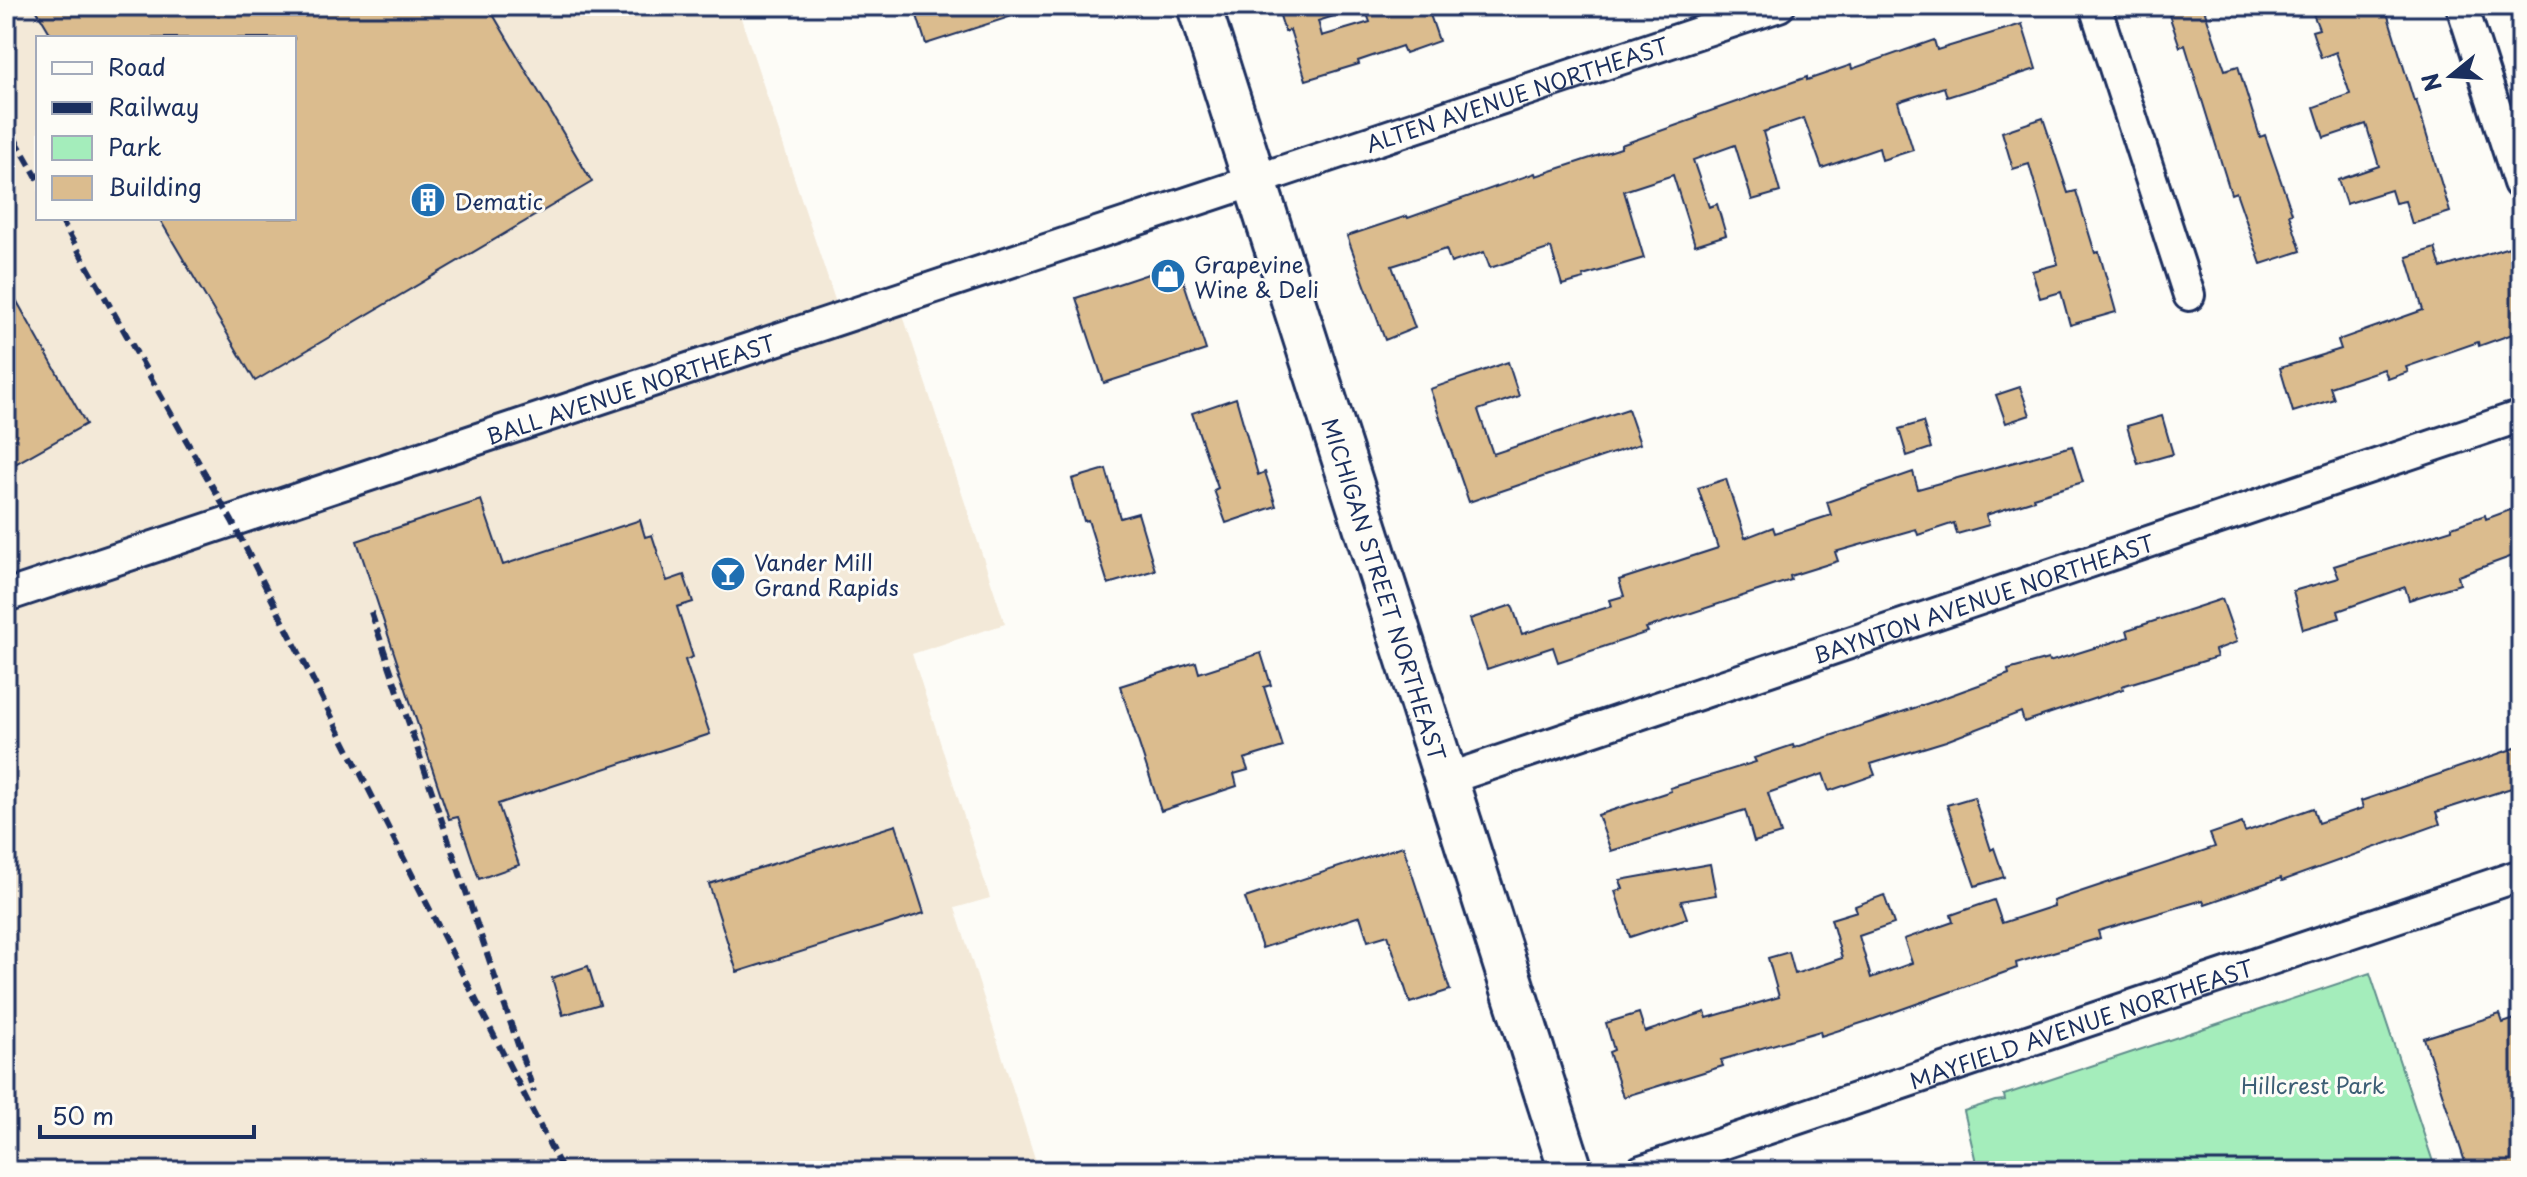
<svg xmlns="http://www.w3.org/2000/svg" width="2527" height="1177" font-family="'Playpen Sans',sans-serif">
  <rect width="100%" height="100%" fill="#fdfcf7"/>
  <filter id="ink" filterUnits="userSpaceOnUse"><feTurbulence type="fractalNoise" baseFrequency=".0125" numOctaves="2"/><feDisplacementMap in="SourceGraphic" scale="16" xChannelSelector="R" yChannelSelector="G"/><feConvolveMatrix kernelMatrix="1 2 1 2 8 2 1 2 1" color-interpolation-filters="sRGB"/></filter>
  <g filter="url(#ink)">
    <path fill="#f3e9d8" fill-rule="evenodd" d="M 6,6 L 737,6 L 841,318 L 898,300 L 1005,624 L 912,654 L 990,898 L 955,908 L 1039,1171 L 6,1171 ZM 38,38 L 294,38 L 294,218 L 38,218 Z"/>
    <path fill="#a4edbb" stroke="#608e8c" stroke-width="2" d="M 2370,973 L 2436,1171 L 1978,1171 L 1964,1111 L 1995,1101 L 2005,1100 L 2004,1095 Z"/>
    <path fill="#dbbc8e" stroke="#1b2f5e" stroke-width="2" d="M 34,6 L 488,6 L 592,182 L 255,381 L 159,218 L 294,218 L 294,38 L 53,38 Z
      M 914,6 L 1027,6 L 1028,11 L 926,44 Z
      M 1277,6 L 1349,6 L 1350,11 L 1318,21 L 1322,36 L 1370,22 L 1367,14 L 1392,6 L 1427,6 L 1439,41 L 1405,53 L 1402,46 L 1358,61 L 1359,64 L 1306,80 L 1290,30 L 1285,32 Z
      M 2166,6 L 2203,6 L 2225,70 L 2238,66 L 2260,137 L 2265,135 L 2292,213 L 2289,214 L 2301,251 L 2261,264 L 2236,192 L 2231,194 L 2185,45 L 2180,47 Z
      M 2310,6 L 2385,6 L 2414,101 L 2416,100 L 2450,212 L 2412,224 L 2405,201 L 2395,203 L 2391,190 L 2346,204 L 2338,180 L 2379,166 L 2366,124 L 2324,138 L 2314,107 L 2350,94 L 2336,52 L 2321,58 L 2312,31 L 2319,29 Z
      M 2022,24 L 2036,69 L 1947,97 L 1944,87 L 1898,102 L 1913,150 L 1882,160 L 1879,148 L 1822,168 L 1804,118 L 1763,132 L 1780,192 L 1752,200 L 1735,145 L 1693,160 L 1709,207 L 1717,204 L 1726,235 L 1695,245 L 1673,175 L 1624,191 L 1644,258 L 1583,276 L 1584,279 L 1562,285 L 1551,248 L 1490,268 L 1484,252 L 1451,263 L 1446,249 L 1392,266 L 1415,328 L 1385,340 L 1347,236 L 1407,216 L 1408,218 L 1535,173 L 1536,176 L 1621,148 L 1621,145 L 1697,118 L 1696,116 L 1807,77 L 1807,80 L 1851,65 L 1852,69 L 1934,40 L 1937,50 Z
      M 2043,118 L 2068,193 L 2076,191 L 2095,253 L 2099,252 L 2116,312 L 2070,325 L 2061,292 L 2040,298 L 2032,271 L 2058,264 L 2029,164 L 2013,169 L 2002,132 Z
      M 2509,247 L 2517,279 L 2521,278 L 2521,331 L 2479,346 L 2478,342 L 2406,367 L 2408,372 L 2388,379 L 2384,369 L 2330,387 L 2334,399 L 2293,412 L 2280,368 L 2341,349 L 2338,340 L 2423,310 L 2407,257 L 2435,248 L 2441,268 Z
      M 1178,264 L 1206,350 L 1104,383 L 1076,298 Z
      M 6,282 L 86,424 L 6,469 Z
      M 1508,362 L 1519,396 L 1478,410 L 1493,454 L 1628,409 L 1640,444 L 1469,502 L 1430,389 Z
      M 2020,387 L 2030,415 L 2006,423 L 1996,395 Z
      M 1236,398 L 1258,475 L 1265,472 L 1276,506 L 1226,523 L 1214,490 L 1218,488 L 1192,413 Z
      M 2162,416 L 2173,454 L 2138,464 L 2127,426 Z
      M 1923,422 L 1931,448 L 1907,456 L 1899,429 Z
      M 2072,446 L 2083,482 L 2033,497 L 2034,500 L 1986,515 L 1989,525 L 1957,534 L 1954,523 L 1918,535 L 1916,529 L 1835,552 L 1838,561 L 1790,576 L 1791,580 L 1646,628 L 1648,632 L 1558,662 L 1553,647 L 1487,669 L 1470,619 L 1512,605 L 1522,634 L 1612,606 L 1610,600 L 1624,596 L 1619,580 L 1718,548 L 1698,488 L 1726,479 L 1745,538 L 1773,527 L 1775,533 L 1831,515 L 1827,502 L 1913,472 L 1918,489 Z
      M 1106,469 L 1120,518 L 1138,513 L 1155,570 L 1108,584 L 1088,520 L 1084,521 L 1072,479 Z
      M 481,500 L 503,565 L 640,520 L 645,537 L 652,535 L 667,581 L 684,575 L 693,602 L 677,607 L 693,657 L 685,660 L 710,734 L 498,804 L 519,865 L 479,879 L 458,817 L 449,819 L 357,541 Z
      M 2521,506 L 2521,553 L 2458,576 L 2460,584 L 2409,600 L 2405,587 L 2338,611 L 2340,618 L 2303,629 L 2293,591 L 2339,578 L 2334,566 L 2452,529 L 2452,527 L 2485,515 L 2486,519 Z
      M 2222,599 L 2237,642 L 2215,650 L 2217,657 L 2122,686 L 2123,689 L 2024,722 L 2021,712 L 1946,741 L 1871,764 L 1875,775 L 1829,791 L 1823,774 L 1768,793 L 1781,834 L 1754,842 L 1745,810 L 1611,851 L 1598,815 L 1671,791 L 1670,788 L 1756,762 L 1754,758 L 1793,745 L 1794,748 L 1932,702 L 2009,674 L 2008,670 L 2048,659 L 2049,662 L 2129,637 L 2127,630 Z
      M 1261,653 L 1271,685 L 1264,687 L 1283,747 L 1244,759 L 1248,770 L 1234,774 L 1237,786 L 1161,811 L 1120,686 L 1196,662 L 1199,673 Z
      M 2521,746 L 2521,785 L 2436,812 L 2440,824 L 2282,881 L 2281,878 L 2205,904 L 2203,900 L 2098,931 L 2100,938 L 2016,963 L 2017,968 L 1874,1019 L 1821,1036 L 1820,1031 L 1721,1060 L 1723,1066 L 1623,1097 L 1609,1052 L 1614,1050 L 1606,1023 L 1639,1013 L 1645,1032 L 1705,1012 L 1707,1018 L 1779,997 L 1768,958 L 1789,952 L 1795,974 L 1842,958 L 1831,919 L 1857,911 L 1855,906 L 1884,895 L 1894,924 L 1859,936 L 1871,978 L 1912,963 L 1904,939 L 1953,922 L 1951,915 L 1994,900 L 2002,923 L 2054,906 L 2053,901 L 2215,847 L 2210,834 L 2242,823 L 2245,832 L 2313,808 L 2318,823 L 2363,808 L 2361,801 Z
      M 1974,797 L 1991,850 L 1994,848 L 2004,877 L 1975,886 L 1947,805 Z
      M 896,825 L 924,913 L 737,972 L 709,884 Z
      M 1403,846 L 1450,990 L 1410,1003 L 1388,935 L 1368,941 L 1360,916 L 1262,948 L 1245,898 Z
      M 1710,864 L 1716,895 L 1681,901 L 1687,918 L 1630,937 L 1615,891 L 1623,889 L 1620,880 Z
      M 588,966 L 600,1004 L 563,1015 L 552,978 Z
      M 2500,1014 L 2503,1023 L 2521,1017 L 2521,1171 L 2468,1171 L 2424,1038 Z"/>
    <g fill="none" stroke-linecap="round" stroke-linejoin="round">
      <defs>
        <g id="minor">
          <path d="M 2095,6 L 2189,295"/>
          <path d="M 2462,6 L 2519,183"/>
          <path id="s1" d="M 6,596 L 1779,6"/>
          <path id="s2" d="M 1447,779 L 2521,416"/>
          <path id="s3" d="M 1641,1171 L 2521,875"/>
        </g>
        <g id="secondary">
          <path id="s4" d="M 1199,6 L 1571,1171"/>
        </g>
      </defs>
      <use href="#minor" stroke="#1b2f5e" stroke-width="36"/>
      <use href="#secondary" stroke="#1b2f5e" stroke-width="48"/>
      <use href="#minor" stroke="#fdfcf7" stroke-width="30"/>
      <use href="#secondary" stroke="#fdfcf7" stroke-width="42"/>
      <path stroke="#1b2f5e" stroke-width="6" stroke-dasharray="12 6" stroke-linecap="butt" d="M 6,123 L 38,179
        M 60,218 L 232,521 L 563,1171
        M 371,612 L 534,1092"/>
    </g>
  </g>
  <defs>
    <symbol id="building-disc" viewBox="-11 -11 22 22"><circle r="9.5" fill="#1f6fb2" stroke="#fdfcf7"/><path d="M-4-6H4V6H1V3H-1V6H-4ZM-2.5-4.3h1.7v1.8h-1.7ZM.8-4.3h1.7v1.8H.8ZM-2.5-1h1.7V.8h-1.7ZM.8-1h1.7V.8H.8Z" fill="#fff"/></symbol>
    <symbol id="shop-disc" viewBox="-11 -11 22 22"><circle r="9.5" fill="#1f6fb2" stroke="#fdfcf7"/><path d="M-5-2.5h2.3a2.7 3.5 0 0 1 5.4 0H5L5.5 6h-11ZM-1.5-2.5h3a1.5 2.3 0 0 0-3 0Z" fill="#fff"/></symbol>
    <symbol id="bar-disc" viewBox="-11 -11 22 22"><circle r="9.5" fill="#1f6fb2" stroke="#fdfcf7"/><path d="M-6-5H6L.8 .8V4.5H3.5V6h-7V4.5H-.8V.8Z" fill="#fff"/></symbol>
  </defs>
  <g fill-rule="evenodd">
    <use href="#building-disc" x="408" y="180" width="40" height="40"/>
    <use href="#shop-disc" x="1148" y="256" width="40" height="40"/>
    <use href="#bar-disc" x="708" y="554" width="40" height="40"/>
  </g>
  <g text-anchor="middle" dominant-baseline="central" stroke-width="6" stroke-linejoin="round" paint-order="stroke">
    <g font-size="22" fill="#1b2f5e" stroke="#fdfcf7">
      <text stroke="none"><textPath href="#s1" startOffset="1592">ALTEN AVENUE NORTHEAST</textPath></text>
      <text stroke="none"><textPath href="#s1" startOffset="658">BALL AVENUE NORTHEAST</textPath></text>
      <text stroke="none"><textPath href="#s4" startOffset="612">MICHIGAN STREET NORTHEAST</textPath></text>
      <text stroke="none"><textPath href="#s2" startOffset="566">BAYNTON AVENUE NORTHEAST</textPath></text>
      <text stroke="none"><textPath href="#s3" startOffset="464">MAYFIELD AVENUE NORTHEAST</textPath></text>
    </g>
    <g font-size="22" fill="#1b2f5e" stroke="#fdfcf7" text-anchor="start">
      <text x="454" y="200">Dematic</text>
      <text x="1194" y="263">Grapevine<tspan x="1194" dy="25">Wine &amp; Deli</tspan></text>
      <text x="754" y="561">Vander Mill<tspan x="754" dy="25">Grand Rapids</tspan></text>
    </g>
    <g font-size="22" fill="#3d5e75" stroke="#fdfcf7">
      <text x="2313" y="1084">Hillcrest Park</text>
    </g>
  </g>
  <rect width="2527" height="1177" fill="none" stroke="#fdfcf7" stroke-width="32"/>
  <rect x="16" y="16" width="2495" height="1145" fill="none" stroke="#1b2f5e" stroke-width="3" filter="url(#ink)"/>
  <rect x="36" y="36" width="260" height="184" fill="#fdfcf7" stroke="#a3aaba" stroke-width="2"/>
  <rect x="52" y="62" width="40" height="12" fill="#fdfcf7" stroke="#a3aaba" stroke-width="2"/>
  <text x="108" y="76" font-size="24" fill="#1b2f5e">Road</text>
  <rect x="52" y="102" width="40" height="12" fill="#1b2f5e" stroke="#a3aaba" stroke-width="2"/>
  <text x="108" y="116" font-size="24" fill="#1b2f5e">Railway</text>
  <rect x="52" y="136" width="40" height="24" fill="#a4edbb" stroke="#a3aaba" stroke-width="2"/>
  <text x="108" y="156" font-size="24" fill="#1b2f5e">Park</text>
  <rect x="52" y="176" width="40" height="24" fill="#dbbc8e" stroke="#a3aaba" stroke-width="2"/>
  <text x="108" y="196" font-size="24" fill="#1b2f5e">Building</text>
  <g transform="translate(2451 76) rotate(252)" stroke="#fdfcf7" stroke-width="6" paint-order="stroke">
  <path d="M0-6L14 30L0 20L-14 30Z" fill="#1b2f5e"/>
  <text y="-12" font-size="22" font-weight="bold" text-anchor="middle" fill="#1b2f5e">N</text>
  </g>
  <path d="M40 1125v12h214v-12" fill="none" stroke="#1b2f5e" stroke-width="4"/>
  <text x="52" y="1125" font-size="24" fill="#1b2f5e" stroke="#fdfcf7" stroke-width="6" paint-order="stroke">50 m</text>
</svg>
